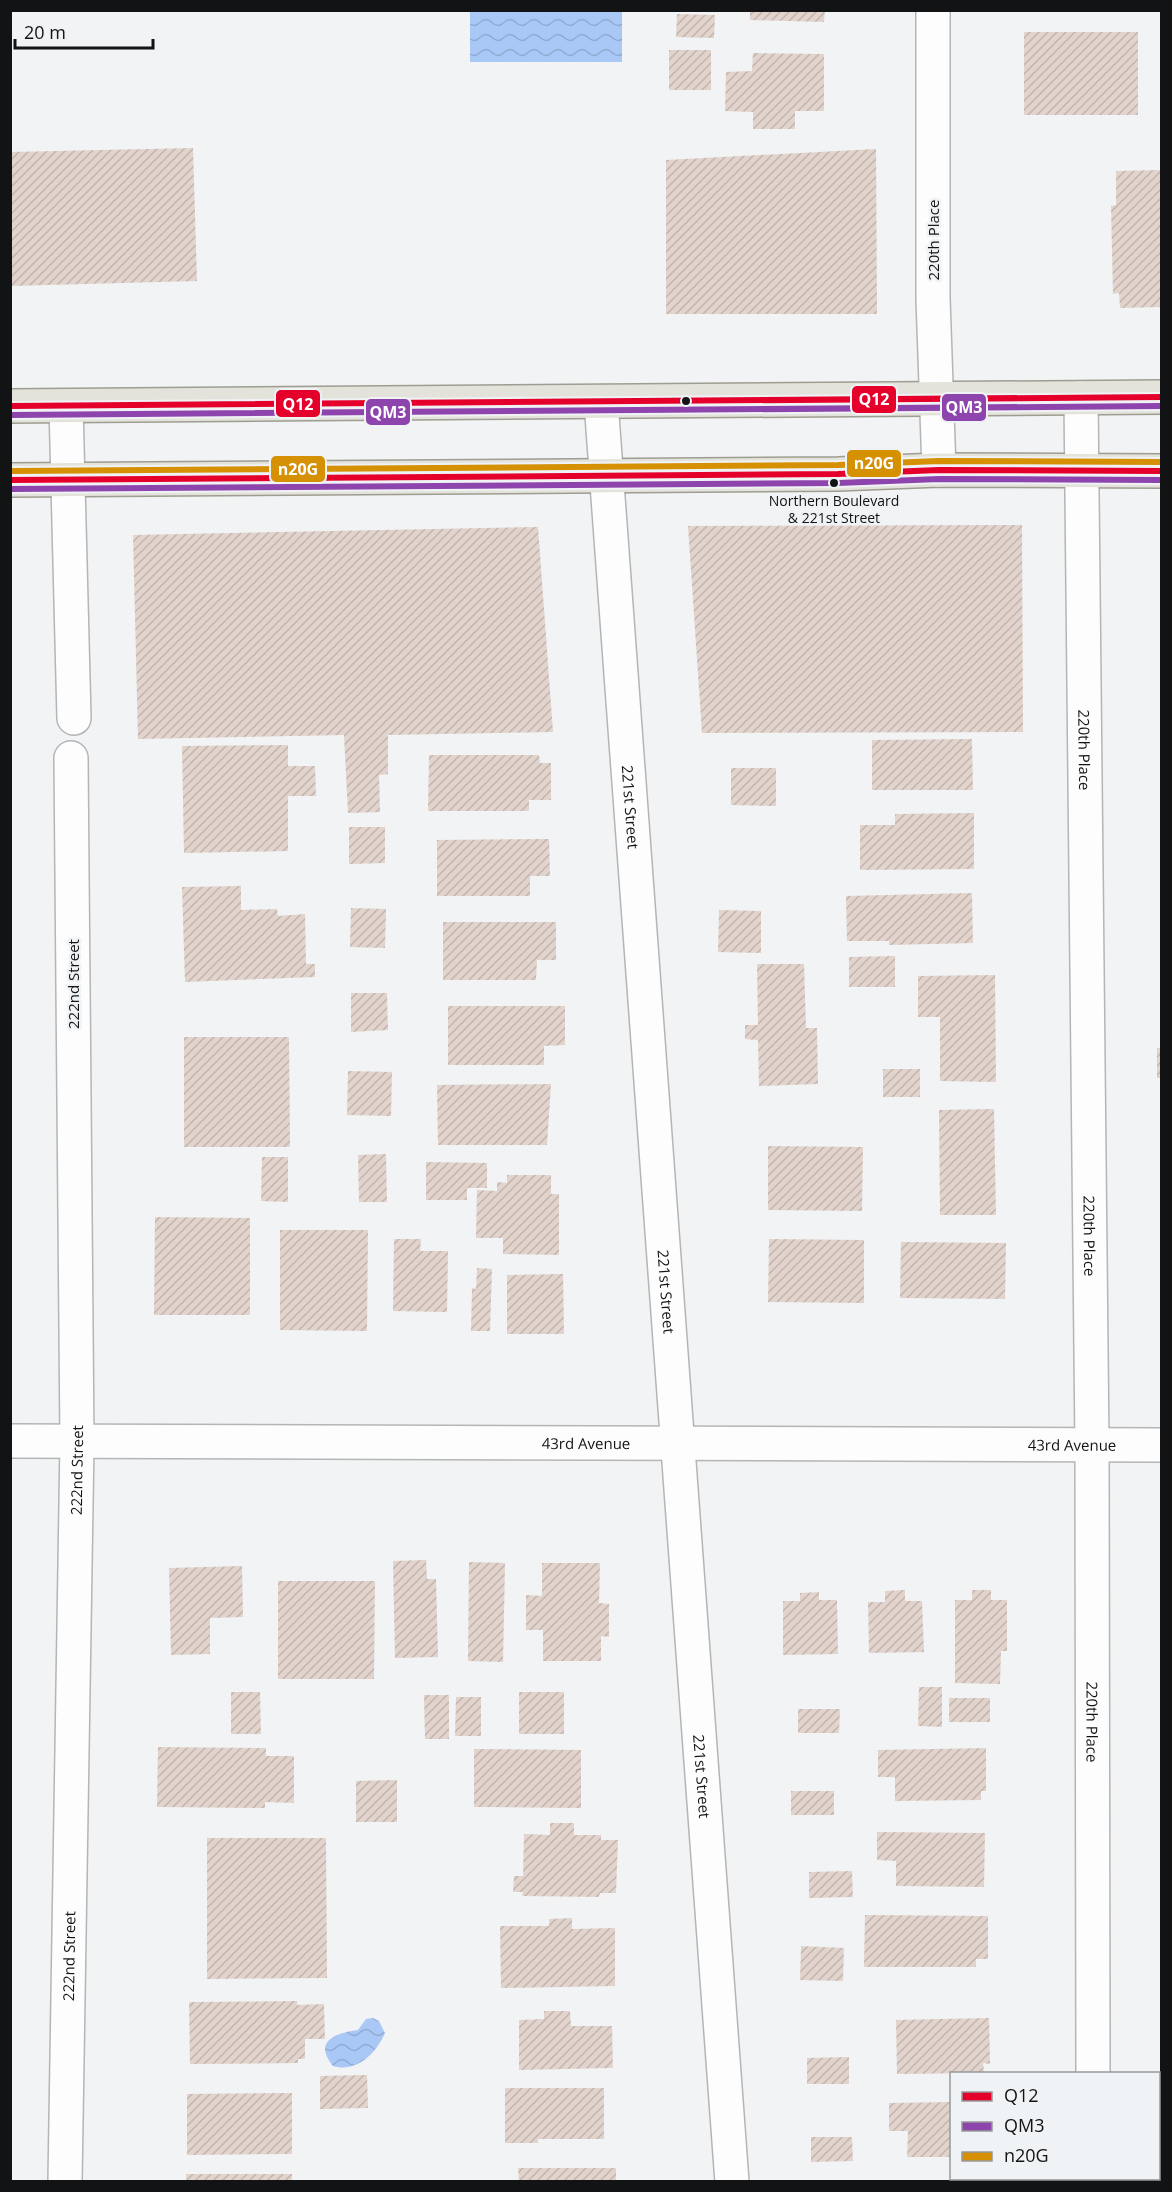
<svg xmlns="http://www.w3.org/2000/svg" width="1172" height="2192" font-family="'Open Sans',sans-serif">
  <defs>
    <pattern id="water-waves" width="16" height="10" patternUnits="userSpaceOnUse" patternTransform="scale(1.5)"><rect width="16" height="10" fill="#aac8f6"/><path d="M0 5q4-4 8 0t8 0" fill="none" stroke="#91abd2"/></pattern>
    <pattern id="building-hatch" width="6" height="6" patternUnits="userSpaceOnUse" patternTransform="scale(1.5)"><rect width="6" height="6" fill="#e2d4cc"/><path d="M-1 1l2-2M0 6l6-6M5 7l2-2" fill="none" stroke="#c1b5ae"/></pattern>
  </defs>
  <rect width="100%" height="100%" fill="#f1f3f4"/>
  <path fill="url(#water-waves)" d="M 470,11 L 622,11 L 622,62 L 470,62 Z
    M 373,2018 L 379,2021 L 385,2033 C 376,2054 356,2073 333,2066 C 312,2040 337,2033 358,2030 L 366,2019 Z"/>
  <path fill="url(#building-hatch)" d="M 750,10 L 825,10 L 824,22 L 750,20 Z
    M 677,14 L 715,15 L 714,38 L 676,37 Z
    M 1024,32 L 1138,32 L 1138,115 L 1024,115 Z
    M 669,50 L 711,50 L 711,90 L 669,90 Z
    M 753,53 L 824,54 L 824,111 L 795,111 L 795,129 L 753,129 L 753,112 L 725,111 L 726,72 L 752,71 Z
    M 193,148 L 197,281 L 10,286 L 10,152 Z
    M 876,149 L 877,314 L 666,314 L 666,160 Z
    M 1162,170 L 1162,307 L 1120,308 L 1119,293 L 1113,294 L 1111,206 L 1116,205 L 1116,171 Z
    M 1022,525 L 1023,732 L 702,733 L 688,526 Z
    M 538,527 L 553,732 L 388,735 L 388,774 L 379,775 L 380,812 L 348,813 L 344,735 L 138,739 L 133,535 Z
    M 972,739 L 973,790 L 872,790 L 872,740 Z
    M 288,745 L 288,766 L 315,766 L 316,796 L 288,796 L 288,851 L 184,853 L 182,746 Z
    M 429,755 L 539,755 L 540,763 L 551,763 L 551,800 L 529,800 L 529,811 L 428,811 Z
    M 731,768 L 776,768 L 776,806 L 731,805 Z
    M 974,813 L 974,869 L 860,870 L 860,825 L 895,825 L 895,814 Z
    M 349,827 L 385,827 L 385,863 L 349,864 Z
    M 549,839 L 550,876 L 530,876 L 530,896 L 437,896 L 437,840 Z
    M 241,886 L 241,910 L 277,909 L 278,916 L 305,914 L 306,964 L 315,964 L 315,977 L 185,982 L 182,887 Z
    M 972,893 L 973,943 L 889,945 L 889,941 L 847,941 L 846,896 Z
    M 351,908 L 386,909 L 385,948 L 350,947 Z
    M 719,910 L 761,911 L 761,953 L 718,952 Z
    M 443,922 L 556,922 L 556,960 L 537,960 L 536,980 L 443,980 Z
    M 895,956 L 895,987 L 849,987 L 849,957 Z
    M 757,964 L 804,964 L 806,1028 L 817,1028 L 818,1084 L 759,1086 L 758,1040 L 745,1039 L 745,1025 L 758,1025 Z
    M 995,975 L 996,1082 L 940,1081 L 940,1017 L 918,1017 L 918,976 Z
    M 351,993 L 387,993 L 388,1030 L 351,1032 Z
    M 448,1006 L 565,1006 L 565,1045 L 544,1046 L 544,1065 L 448,1065 Z
    M 184,1037 L 289,1037 L 290,1147 L 184,1147 Z
    M 1157,1048 L 1162,1048 L 1162,1078 L 1157,1078 Z
    M 883,1069 L 920,1069 L 920,1097 L 883,1097 Z
    M 348,1071 L 392,1072 L 391,1116 L 347,1115 Z
    M 551,1084 L 547,1145 L 438,1145 L 437,1085 Z
    M 994,1109 L 996,1215 L 940,1215 L 939,1110 Z
    M 768,1146 L 863,1147 L 862,1211 L 768,1210 Z
    M 386,1154 L 387,1202 L 359,1202 L 358,1155 Z
    M 262,1157 L 288,1157 L 288,1202 L 261,1201 Z
    M 426,1162 L 487,1163 L 487,1188 L 467,1188 L 467,1200 L 426,1200 Z
    M 507,1175 L 551,1175 L 551,1194 L 559,1194 L 559,1255 L 503,1254 L 503,1238 L 476,1238 L 477,1190 L 497,1191 L 497,1182 L 507,1183 Z
    M 155,1217 L 250,1218 L 250,1315 L 154,1315 Z
    M 280,1230 L 368,1230 L 367,1331 L 280,1330 Z
    M 394,1239 L 421,1239 L 420,1251 L 448,1251 L 447,1312 L 393,1311 Z
    M 769,1239 L 864,1240 L 864,1303 L 768,1302 Z
    M 901,1242 L 1006,1243 L 1005,1299 L 900,1298 Z
    M 477,1268 L 492,1269 L 490,1331 L 471,1331 L 472,1288 L 476,1289 Z
    M 563,1274 L 564,1334 L 507,1334 L 507,1275 Z
    M 426,1560 L 427,1579 L 436,1579 L 438,1657 L 395,1658 L 393,1561 Z
    M 469,1562 L 505,1563 L 503,1662 L 468,1661 Z
    M 542,1563 L 600,1563 L 599,1603 L 609,1604 L 609,1637 L 601,1636 L 601,1661 L 543,1661 L 543,1630 L 526,1630 L 526,1595 L 542,1596 Z
    M 242,1566 L 243,1617 L 210,1618 L 210,1654 L 171,1655 L 169,1568 Z
    M 278,1581 L 375,1581 L 374,1679 L 278,1679 Z
    M 905,1590 L 905,1601 L 922,1601 L 924,1652 L 869,1653 L 868,1602 L 885,1602 L 885,1591 Z
    M 972,1590 L 991,1590 L 991,1600 L 1007,1600 L 1007,1651 L 1001,1651 L 1000,1684 L 955,1683 L 955,1600 L 972,1600 Z
    M 819,1592 L 819,1600 L 837,1600 L 838,1654 L 783,1655 L 783,1601 L 800,1601 L 800,1593 Z
    M 919,1687 L 942,1687 L 942,1727 L 918,1726 Z
    M 231,1692 L 260,1692 L 261,1734 L 231,1734 Z
    M 519,1692 L 564,1692 L 564,1734 L 519,1734 Z
    M 424,1695 L 449,1695 L 449,1739 L 425,1739 Z
    M 456,1697 L 481,1697 L 481,1736 L 455,1736 Z
    M 949,1698 L 990,1698 L 990,1722 L 949,1722 Z
    M 798,1709 L 840,1709 L 839,1733 L 798,1733 Z
    M 158,1747 L 266,1748 L 266,1756 L 294,1756 L 294,1803 L 265,1802 L 265,1808 L 157,1807 Z
    M 986,1748 L 986,1791 L 981,1791 L 981,1800 L 895,1801 L 895,1777 L 878,1777 L 878,1750 Z
    M 474,1749 L 581,1750 L 581,1808 L 474,1807 Z
    M 397,1780 L 397,1822 L 356,1822 L 356,1781 Z
    M 791,1791 L 834,1791 L 834,1815 L 791,1815 Z
    M 550,1823 L 574,1823 L 574,1835 L 601,1835 L 601,1840 L 618,1840 L 616,1893 L 600,1893 L 599,1897 L 522,1896 L 523,1892 L 513,1892 L 514,1876 L 523,1876 L 524,1834 L 550,1835 Z
    M 877,1832 L 985,1833 L 984,1887 L 896,1886 L 896,1861 L 877,1860 Z
    M 207,1838 L 326,1838 L 327,1978 L 207,1979 Z
    M 852,1871 L 853,1897 L 809,1898 L 809,1872 Z
    M 865,1915 L 988,1916 L 988,1959 L 976,1959 L 976,1967 L 864,1967 Z
    M 572,1918 L 572,1929 L 615,1928 L 615,1986 L 501,1988 L 500,1926 L 549,1926 L 549,1919 Z
    M 801,1946 L 844,1948 L 843,1981 L 800,1980 Z
    M 297,2001 L 297,2005 L 324,2004 L 325,2039 L 305,2039 L 305,2059 L 298,2059 L 298,2063 L 190,2064 L 189,2002 Z
    M 544,2011 L 570,2011 L 571,2026 L 612,2026 L 613,2068 L 519,2070 L 519,2020 L 544,2019 Z
    M 989,2018 L 990,2064 L 983,2063 L 984,2073 L 897,2074 L 896,2020 Z
    M 849,2057 L 849,2084 L 807,2084 L 807,2058 Z
    M 367,2075 L 368,2108 L 320,2109 L 320,2076 Z
    M 505,2088 L 604,2088 L 604,2139 L 538,2139 L 538,2143 L 505,2143 Z
    M 292,2093 L 292,2154 L 187,2155 L 187,2094 Z
    M 952,2102 L 952,2157 L 907,2157 L 908,2131 L 889,2131 L 889,2103 Z
    M 811,2137 L 852,2137 L 853,2161 L 811,2162 Z
    M 518,2168 L 616,2168 L 616,2182 L 519,2182 Z
    M 186,2174 L 292,2174 L 292,2182 L 186,2182 Z"/>
  <g fill="none" stroke-linecap="round" stroke-linejoin="round">
    <defs>
      <g id="street">
        <path d="M 933,10 L 933,299 L 939,470"/>
        <path id="s1" d="M 1081,398 L 1092,1445 L 1093,2074"/>
        <path id="s2" d="M 601,402 L 732,2182"/>
        <path d="M 66,406 L 74,718"/>
        <path id="s3" d="M 10,1441 L 1162,1445"/>
        <path d="M 1093,2178 L 1093,2182"/>
        <path id="s4" d="M 65,2182 L 77,1442 L 71,758"/>
      </g>
      <path id="primary" d="M 10,406 L 1162,397
        M 10,480 L 838,474 L 939,470 L 1162,471"/>
    </defs>
    <use href="#street" stroke="#b4b5b6" stroke-width="36"/>
    <use href="#primary" stroke="#9e9d91" stroke-width="36"/>
    <use href="#street" stroke="#fdfdfd" stroke-width="33"/>
    <use href="#primary" stroke="#e3e2db" stroke-width="33"/>
    <defs>
      <path id="bus-1" d="M 10,406 L 1162,397
        M 10,480 L 838,474 L 939,470 L 1162,471"/>
      <path id="bus-2" d="M 10,415 L 1162,406
        M 10,489 L 838,483 L 939,479 L 1162,480"/>
      <path id="bus-3" d="M 10,471 L 838,465 L 939,461 L 1162,462"/>
    </defs>
    <use href="#bus-1" stroke="#f0f3f5" stroke-width="10"/>
    <use href="#bus-2" stroke="#f0f3f5" stroke-width="10"/>
    <use href="#bus-3" stroke="#f0f3f5" stroke-width="10"/>
    <use href="#bus-1" stroke="#e4002b" stroke-width="6"/>
    <use href="#bus-2" stroke="#8e44ad" stroke-width="6"/>
    <use href="#bus-3" stroke="#d59003" stroke-width="6"/>
  </g>
  <g fill="#121314" stroke="#f0f3f5" stroke-width="2">
    <circle cx="686" cy="401" r="5"/>
    <circle cx="834" cy="483" r="5"/>
  </g>
  <g text-anchor="middle" dominant-baseline="central" stroke-width="5" stroke-linejoin="round" paint-order="stroke">
    <g font-size="14" fill="#121314" stroke="#f0f3f5">
      <text x="834" y="500">Northern Boulevard<tspan x="834" dy="17">&amp; 221st Street</tspan></text>
    </g>
    <g font-size="15" fill="#121314" stroke="#f0f3f5">
      <text transform="translate(933 240) rotate(-90)">220th Place</text>
      <text stroke="none"><textPath href="#s1" startOffset="352">220th Place</textPath></text>
      <text stroke="none"><textPath href="#s2" startOffset="406">221st Street</textPath></text>
      <text transform="translate(73 984) rotate(-90)">222nd Street</text>
      <text stroke="none"><textPath href="#s1" startOffset="838">220th Place</textPath></text>
      <text stroke="none"><textPath href="#s2" startOffset="892">221st Street</textPath></text>
      <text stroke="none"><textPath href="#s3" startOffset="576">43rd Avenue</textPath></text>
      <text stroke="none"><textPath href="#s3" startOffset="1062">43rd Avenue</textPath></text>
      <text stroke="none"><textPath href="#s4" startOffset="712">222nd Street</textPath></text>
      <text stroke="none"><textPath href="#s1" startOffset="1324">220th Place</textPath></text>
      <text stroke="none"><textPath href="#s2" startOffset="1378">221st Street</textPath></text>
      <text stroke="none"><textPath href="#s4" startOffset="226">222nd Street</textPath></text>
    </g>
  </g>
  <g stroke="#f0f3f5" stroke-width="2">
    <rect x="851" y="385" width="46" height="29" rx="6" fill="#e4002b"/>
    <rect x="275" y="389" width="46" height="29" rx="6" fill="#e4002b"/>
    <rect x="941" y="393" width="46" height="29" rx="6" fill="#8e44ad"/>
    <rect x="365" y="398" width="46" height="28" rx="6" fill="#8e44ad"/>
    <rect x="846" y="449" width="56" height="29" rx="6" fill="#d59003"/>
    <rect x="270" y="455" width="56" height="28" rx="6" fill="#d59003"/>
  </g>
  <g font-size="16" text-anchor="middle" font-weight="bold" fill="#fff">
    <text x="874" y="405">Q12</text>
    <text x="298" y="410">Q12</text>
    <text x="964" y="413">QM3</text>
    <text x="388" y="418">QM3</text>
    <text x="874" y="469">n20G</text>
    <text x="298" y="475">n20G</text>
  </g>
  <rect width="1172" height="2192" fill="none" stroke="#121314" stroke-width="24"/>
  <rect x="950" y="2072" width="210" height="108" fill="#f0f3f5" stroke="#97999b" stroke-width="1.5"/>
  <rect x="962" y="2092" width="30" height="9" fill="#e4002b" stroke="#97999b" stroke-width="1.5"/>
  <text x="1004" y="2102" font-size="18" fill="#121314">Q12</text>
  <rect x="962" y="2122" width="30" height="9" fill="#8e44ad" stroke="#97999b" stroke-width="1.5"/>
  <text x="1004" y="2132" font-size="18" fill="#121314">QM3</text>
  <rect x="962" y="2152" width="30" height="9" fill="#d59003" stroke="#97999b" stroke-width="1.5"/>
  <text x="1004" y="2162" font-size="18" fill="#121314">n20G</text>
  <path d="M15 39v9h138v-9" fill="none" stroke="#121314" stroke-width="3"/>
  <text x="24" y="39" font-size="18" fill="#121314" stroke="#f0f3f5" stroke-width="4.5" paint-order="stroke">20 m</text>
</svg>
